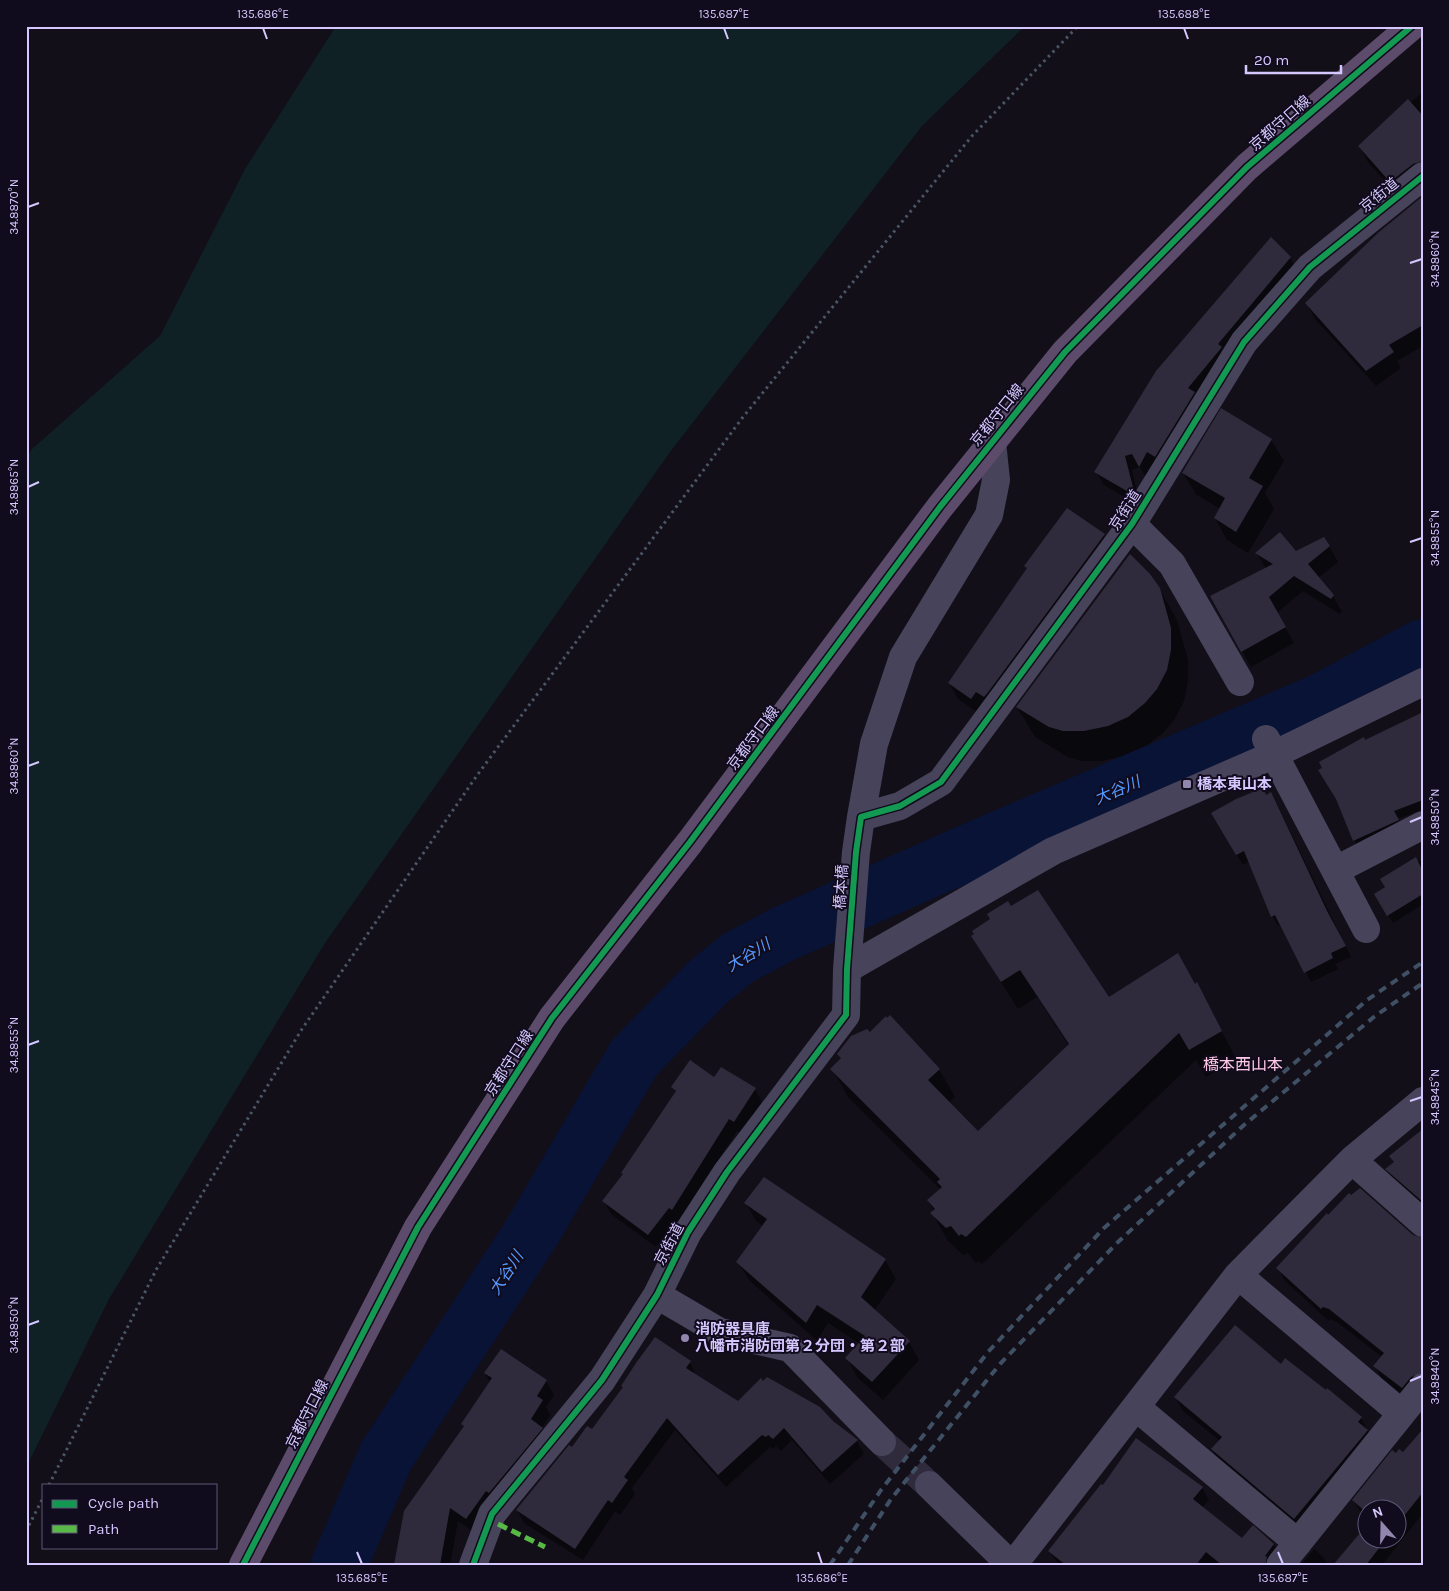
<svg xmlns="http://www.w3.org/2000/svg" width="1449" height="1591" font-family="Karla,'Noto Sans JP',sans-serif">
  <rect width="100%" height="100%" fill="#120f19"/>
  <path fill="#0f2125" d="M 336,26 L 1025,26 L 922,126 L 670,452 L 325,943 L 109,1299 L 26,1468 L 26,458 L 32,449 L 160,336 L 245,169 Z"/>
  <path fill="#0007" d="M 1423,92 L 1423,161 L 1392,189 L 1368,162 L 1359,146 Z
    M 1423,202 L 1423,346 L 1397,361 L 1401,368 L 1376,386 L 1315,319 L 1306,303 Z
    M 1290,258 L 1298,272 L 1147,479 L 1140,467 L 1132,470 L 1140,506 L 1104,485 L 1096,472 Z
    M 1271,440 L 1284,461 L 1265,493 L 1274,509 L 1248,553 L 1227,540 L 1215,518 L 1220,509 L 1196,494 L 1183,473 Z
    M 1104,535 L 1113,551 L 980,714 L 958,699 L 949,683 L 1028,570 L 1026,566 Z
    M 1329,546 L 1338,562 L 1318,578 L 1333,596 L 1342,612 L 1340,614 L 1303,591 L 1277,613 L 1294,643 L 1251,667 L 1212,597 L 1266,569 L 1257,553 L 1296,553 Z
    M 1159,588 L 1177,620 L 1188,660 L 1188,681 L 1184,701 L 1174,720 L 1163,733 L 1145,747 L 1125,756 L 1102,761 L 1081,761 L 1068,757 L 1035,737 L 1017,707 Z
    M 1423,712 L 1423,809 L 1398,819 L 1402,828 L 1358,848 L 1337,800 L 1365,741 Z
    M 1266,796 L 1277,804 L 1351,957 L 1335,964 L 1338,969 L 1311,982 L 1281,925 L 1278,926 L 1272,916 L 1249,861 L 1243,865 L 1212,813 Z
    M 1423,860 L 1423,909 L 1420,906 L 1393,923 L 1375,894 L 1417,862 Z
    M 1011,908 L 1109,999 L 1196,984 L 1237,1060 L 1206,1077 L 1196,1060 L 982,1264 L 978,1261 L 976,1263 L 968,1253 L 963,1255 L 948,1241 L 932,1213 L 934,1211 L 928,1201 L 940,1189 L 848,1097 L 832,1069 L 842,1060 L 838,1054 L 870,1033 L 939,1069 L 955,1097 L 949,1103 L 978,1133 L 1069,1046 L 1037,997 L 1018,1009 L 972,937 Z
    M 715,1078 L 755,1089 L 762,1102 L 742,1134 L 737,1131 L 679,1222 L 677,1220 L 656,1247 L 611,1214 L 604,1201 L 624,1175 L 676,1093 L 672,1087 Z
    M 1423,1151 L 1423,1208 L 1394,1181 L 1387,1169 L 1394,1163 L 1391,1157 Z
    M 746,1203 L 885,1260 L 896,1279 L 874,1311 L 909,1342 L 919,1360 L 883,1400 L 857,1377 L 847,1358 L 860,1344 L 828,1323 L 817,1341 L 749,1280 L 738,1262 L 763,1226 L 756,1221 Z
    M 1412,1236 L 1423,1239 L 1423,1387 L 1410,1400 L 1382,1379 L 1375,1366 L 1382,1357 L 1337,1322 L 1330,1319 L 1329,1321 L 1285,1281 L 1278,1268 Z
    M 501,1350 L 546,1381 L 554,1395 L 546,1407 L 550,1415 L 542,1428 L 550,1442 L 474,1532 L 458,1521 L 450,1565 L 395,1565 L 464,1427 L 462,1424 L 490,1382 L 485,1373 Z
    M 690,1362 L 696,1376 L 738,1403 L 833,1422 L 857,1441 L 864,1454 L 830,1484 L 792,1440 L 781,1451 L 776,1446 L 773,1449 L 770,1447 L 726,1487 L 675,1430 L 632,1488 L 635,1494 L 620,1515 L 615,1511 L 583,1560 L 524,1523 L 517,1510 L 572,1449 L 592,1431 Z
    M 1281,1365 L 1361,1418 L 1375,1445 L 1302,1532 L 1220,1463 L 1212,1450 L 1220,1441 L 1183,1411 L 1175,1397 Z
    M 1423,1431 L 1423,1513 L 1382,1565 L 1335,1565 L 1366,1528 L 1366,1538 L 1396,1538 L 1396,1508 L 1366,1508 L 1366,1518 L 1361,1513 L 1353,1500 L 1396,1455 L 1404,1453 Z
    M 1202,1488 L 1209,1500 L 1202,1508 L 1243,1540 L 1253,1527 L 1275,1546 L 1282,1558 L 1278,1565 L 1059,1565 L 1049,1551 Z
    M 1314,1549 L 1324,1558 L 1328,1565 L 1301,1565 Z"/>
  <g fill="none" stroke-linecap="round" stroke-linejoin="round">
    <path stroke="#081336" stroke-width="56" d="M 339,1565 L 386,1456 L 532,1232 L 634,1058 L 708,982 L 738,958 L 783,934 L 999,839 L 1322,701 L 1423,647"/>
  </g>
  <path fill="#302b3c" d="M 1408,99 L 1423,116 L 1423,161 L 1413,164 L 1390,182 L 1358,146 Z
    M 1423,196 L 1423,325 L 1389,345 L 1394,352 L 1366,371 L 1305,303 L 1379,232 Z
    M 1271,237 L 1291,257 L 1218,344 L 1222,347 L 1188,388 L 1195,392 L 1155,457 L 1147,452 L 1139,467 L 1132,454 L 1125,456 L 1134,491 L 1132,494 L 1094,472 L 1156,371 Z
    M 1221,408 L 1272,439 L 1249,478 L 1263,486 L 1236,532 L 1214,518 L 1225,498 L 1182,473 Z
    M 1067,508 L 1105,534 L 989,691 L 984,697 L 976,692 L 971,699 L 948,683 L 1027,568 L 1024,566 Z
    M 1280,532 L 1296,551 L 1324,537 L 1330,546 L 1308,564 L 1334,595 L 1331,599 L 1294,576 L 1269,597 L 1286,627 L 1241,652 L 1210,596 L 1273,564 L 1255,553 Z
    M 1130,554 L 1150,574 L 1160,588 L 1171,628 L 1171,650 L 1167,670 L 1157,689 L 1145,703 L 1128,717 L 1108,726 L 1084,731 L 1063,731 L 1049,727 L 1016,707 Z
    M 1423,712 L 1423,800 L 1394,811 L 1399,820 L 1353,841 L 1336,799 L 1318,770 L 1322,768 L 1319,762 L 1364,737 L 1365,740 Z
    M 1263,788 L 1266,795 L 1271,792 L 1327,911 L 1346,946 L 1331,953 L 1333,958 L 1304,973 L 1275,915 L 1271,917 L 1244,851 L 1236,855 L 1211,813 L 1236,799 Z
    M 1416,857 L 1423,872 L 1423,894 L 1387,916 L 1374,894 L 1385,887 L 1380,879 Z
    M 1038,890 L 1109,997 L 1178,953 L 1195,984 L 1197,982 L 1222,1031 L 1189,1050 L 1179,1033 L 966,1237 L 961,1234 L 959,1236 L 951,1226 L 946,1228 L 930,1213 L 935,1209 L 927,1200 L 942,1187 L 937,1182 L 940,1179 L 830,1069 L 841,1058 L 837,1054 L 851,1036 L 867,1029 L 870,1032 L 886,1016 L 887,1018 L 890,1015 L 940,1069 L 928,1080 L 978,1131 L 1069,1044 L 1020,970 L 1001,982 L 971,936 L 974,934 L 972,931 L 990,919 L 987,914 L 1008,901 L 1011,906 Z
    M 690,1060 L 714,1077 L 721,1067 L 756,1088 L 734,1122 L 729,1119 L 672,1210 L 669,1208 L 648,1235 L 602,1201 L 623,1174 L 621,1173 L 676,1091 L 671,1087 Z
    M 1423,1129 L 1423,1202 L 1385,1169 L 1394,1162 L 1389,1156 Z
    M 764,1177 L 886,1259 L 861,1297 L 910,1341 L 872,1382 L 845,1358 L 865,1336 L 817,1305 L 806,1323 L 736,1262 L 767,1219 L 744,1203 Z
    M 1360,1188 L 1413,1235 L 1423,1238 L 1423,1372 L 1411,1377 L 1402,1388 L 1373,1366 L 1384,1353 L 1329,1309 L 1323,1307 L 1321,1309 L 1276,1268 L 1327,1213 L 1328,1215 L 1349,1193 L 1351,1195 Z
    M 1235,1325 L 1281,1364 L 1285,1358 L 1326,1390 L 1327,1388 L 1362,1417 L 1358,1422 L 1368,1430 L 1294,1519 L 1211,1449 L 1222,1437 L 1174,1397 Z
    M 655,1337 L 691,1361 L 686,1368 L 738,1401 L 761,1378 L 763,1381 L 767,1377 L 820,1407 L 833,1421 L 858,1440 L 822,1472 L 784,1428 L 773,1439 L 768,1435 L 766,1437 L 762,1435 L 718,1475 L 667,1418 L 624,1477 L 628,1480 L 612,1503 L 608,1500 L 575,1549 L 516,1510 L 569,1445 L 572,1447 L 587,1426 L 592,1429 L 623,1387 L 621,1386 L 636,1363 Z
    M 501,1349 L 547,1380 L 537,1396 L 543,1400 L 531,1419 L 543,1428 L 489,1493 L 486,1491 L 466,1519 L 450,1508 L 440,1565 L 394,1565 L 404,1511 L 464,1426 L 461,1424 L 492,1378 L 484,1373 Z
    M 1423,1429 L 1423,1492 L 1396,1526 L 1396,1508 L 1366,1508 L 1366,1512 L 1352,1500 L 1392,1450 L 1396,1453 L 1399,1449 L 1403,1452 Z
    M 1136,1438 L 1203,1487 L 1193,1499 L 1242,1538 L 1253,1525 L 1274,1544 L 1265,1556 L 1267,1557 L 1265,1565 L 1222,1565 L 1206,1552 L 1196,1565 L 1066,1565 L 1048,1551 L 1101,1484 L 1103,1485 Z
    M 1366,1526 L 1366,1538 L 1387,1538 L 1366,1565 L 1333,1565 Z"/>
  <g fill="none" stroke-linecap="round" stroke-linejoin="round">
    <path stroke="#2f2b3c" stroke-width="28" stroke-dasharray="28 14" stroke-linecap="butt" d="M 882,1442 L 929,1485"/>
    <path stroke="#4a5666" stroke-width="3" stroke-dasharray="2.5 4" stroke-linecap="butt" d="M 49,1485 L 156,1270 L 302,1029 L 478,774 L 743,417 L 972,136 L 1078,26
      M 26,1531 L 44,1496"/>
    <path stroke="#47435a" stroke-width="28" d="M 1132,524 L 1172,564 L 1240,682
      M 1266,739 L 1366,929
      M 861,817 L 874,744 L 903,657 L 989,515 L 996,480 L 992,442
      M 1336,870 L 1423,825
      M 847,969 L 1053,851 L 1273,755 L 1423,682
      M 1352,1160 L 1423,1101
      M 1238,1275 L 1401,1413
      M 657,1295 L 720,1332 L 790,1348 L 882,1442
      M 1136,1407 L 1298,1543
      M 929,1485 L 1011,1565
      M 473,1565 L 492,1514 L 602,1380 L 657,1295 L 688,1232 L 727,1172 L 846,1015 L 847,969 L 856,852 L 861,817 L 900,806 L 941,782 L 1132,524 L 1244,342 L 1310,267 L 1423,176
      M 1013,1565 L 1238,1275 L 1352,1160 L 1423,1223
      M 1280,1565 L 1423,1387"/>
    <path stroke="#5d4b6c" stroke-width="28" d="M 243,1565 L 418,1227 L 552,1018 L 690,842 L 940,507 L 1065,352 L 1247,167 L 1412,26"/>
    <path stroke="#405064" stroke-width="4" stroke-dasharray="8 6" stroke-linecap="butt" d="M 830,1565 L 881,1490 L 988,1352 L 1104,1228 L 1367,1000 L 1423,962
      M 848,1565 L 891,1499 L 1000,1364 L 1118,1242 L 1244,1125 L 1375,1016 L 1423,983"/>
    <path stroke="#58b947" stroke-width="5" stroke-dasharray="10 5" stroke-linecap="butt" d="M 498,1524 L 545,1547"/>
    <defs>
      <path id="cycleway" d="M 243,1565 L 418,1227 L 552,1018 L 690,842 L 940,507 L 1065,352 L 1247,167 L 1412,26
        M 473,1565 L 492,1514 L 602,1380 L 657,1295 L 688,1232 L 727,1172 L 846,1015 L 847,969 L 856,852 L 861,817 L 900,806 L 941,782 L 1132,524 L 1244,342 L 1310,267 L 1423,176"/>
    </defs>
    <use href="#cycleway" stroke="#100b1d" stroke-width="9"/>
    <use href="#cycleway" stroke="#139951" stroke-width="6"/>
  </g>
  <path fill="none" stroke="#d5c7ff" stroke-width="2" d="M 263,28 L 267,39M 724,28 L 728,39M 1184,28 L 1188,39M 28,207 L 39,203M 1410,263 L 1422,259M 28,487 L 39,482M 1410,542 L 1422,538M 28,766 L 39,762M 1410,822 L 1422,817M 28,1045 L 39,1041M 1410,1101 L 1422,1097M 28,1325 L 39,1321M 1410,1381 L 1422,1376M 357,1552 L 362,1564M 818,1552 L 822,1564M 1278,1552 L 1283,1564"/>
  <g fill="#9187ae" stroke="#100b1d" stroke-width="2">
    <rect x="1182" y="779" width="10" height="10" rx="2.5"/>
    <circle cx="685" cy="1338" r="5"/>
  </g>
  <g text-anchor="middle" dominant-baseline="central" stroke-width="4" stroke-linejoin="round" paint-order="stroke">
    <g font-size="15" fill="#d5c7ff" stroke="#100b1d">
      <text transform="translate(1280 123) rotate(-41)">京都守口線</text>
      <text transform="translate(1379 195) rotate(-39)">京街道</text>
      <text transform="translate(997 415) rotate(-51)">京都守口線</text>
      <text transform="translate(1125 510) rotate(-57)">京街道</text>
      <text transform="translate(753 738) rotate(-53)">京都守口線</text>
      <text transform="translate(841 887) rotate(-86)">橋本橋</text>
      <text transform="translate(509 1063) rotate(-57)">京都守口線</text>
      <text transform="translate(669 1244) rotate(-62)">京街道</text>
      <text transform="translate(307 1414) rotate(-63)">京都守口線</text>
    </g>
    <g font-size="15" font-weight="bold" fill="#d5c7ff" stroke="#100b1d" text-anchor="start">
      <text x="1197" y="784">橋本東山本</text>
      <text x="695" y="1329">消防器具庫<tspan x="695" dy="17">八幡市消防団第２分団・第２部</tspan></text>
    </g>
    <g font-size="16" font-style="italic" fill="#59f" stroke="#100b1d">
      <text transform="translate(1117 790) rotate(-23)">大谷川</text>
      <text transform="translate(748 955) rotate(-31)">大谷川</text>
      <text transform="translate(506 1273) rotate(-57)">大谷川</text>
    </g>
    <g font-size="16" fill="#ffc9e4" stroke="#100b1d">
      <text x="1243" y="1064">橋本西山本</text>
    </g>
  </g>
  <rect width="1449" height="1591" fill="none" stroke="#100b1d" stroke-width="55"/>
  <rect x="42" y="1484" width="175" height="65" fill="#100b1d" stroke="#5f5677"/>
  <rect x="52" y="1500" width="25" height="8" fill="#139951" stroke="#5f5677"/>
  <text x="88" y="1508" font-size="15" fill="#d5c7ff">Cycle path</text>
  <rect x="52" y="1525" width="25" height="8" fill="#58b947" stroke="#5f5677"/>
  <text x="88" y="1534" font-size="15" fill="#d5c7ff">Path</text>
  <g transform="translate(1382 1524) rotate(340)"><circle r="24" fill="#100b1d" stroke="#5f5677"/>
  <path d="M0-4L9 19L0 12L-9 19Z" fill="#9187ae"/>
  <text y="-8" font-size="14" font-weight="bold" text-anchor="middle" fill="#d5c7ff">N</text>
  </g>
  <path d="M1246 65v8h95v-8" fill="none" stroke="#d5c7ff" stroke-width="2.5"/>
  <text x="1254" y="65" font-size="15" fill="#d5c7ff" stroke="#100b1d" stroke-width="4" paint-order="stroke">20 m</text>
  <rect x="28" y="28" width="1394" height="1536" fill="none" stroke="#d5c7ff" stroke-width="2"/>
  <g font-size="12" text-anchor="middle" fill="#d5c7ff">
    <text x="263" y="18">135.686°E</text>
    <text x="724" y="18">135.687°E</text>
    <text x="1184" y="18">135.688°E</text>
    <text transform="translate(14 207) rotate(-90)" y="4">34.8870°N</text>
    <text transform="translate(1435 259) rotate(-90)" y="4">34.8860°N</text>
    <text transform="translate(14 487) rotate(-90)" y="4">34.8865°N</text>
    <text transform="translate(1435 538) rotate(-90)" y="4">34.8855°N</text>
    <text transform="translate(14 766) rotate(-90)" y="4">34.8860°N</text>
    <text transform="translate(1435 817) rotate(-90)" y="4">34.8850°N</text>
    <text transform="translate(14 1045) rotate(-90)" y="4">34.8855°N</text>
    <text transform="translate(1435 1097) rotate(-90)" y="4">34.8845°N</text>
    <text transform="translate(14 1325) rotate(-90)" y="4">34.8850°N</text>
    <text transform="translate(1435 1376) rotate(-90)" y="4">34.8840°N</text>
    <text x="362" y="1582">135.685°E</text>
    <text x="822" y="1582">135.686°E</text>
    <text x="1283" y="1582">135.687°E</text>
  </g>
</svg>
